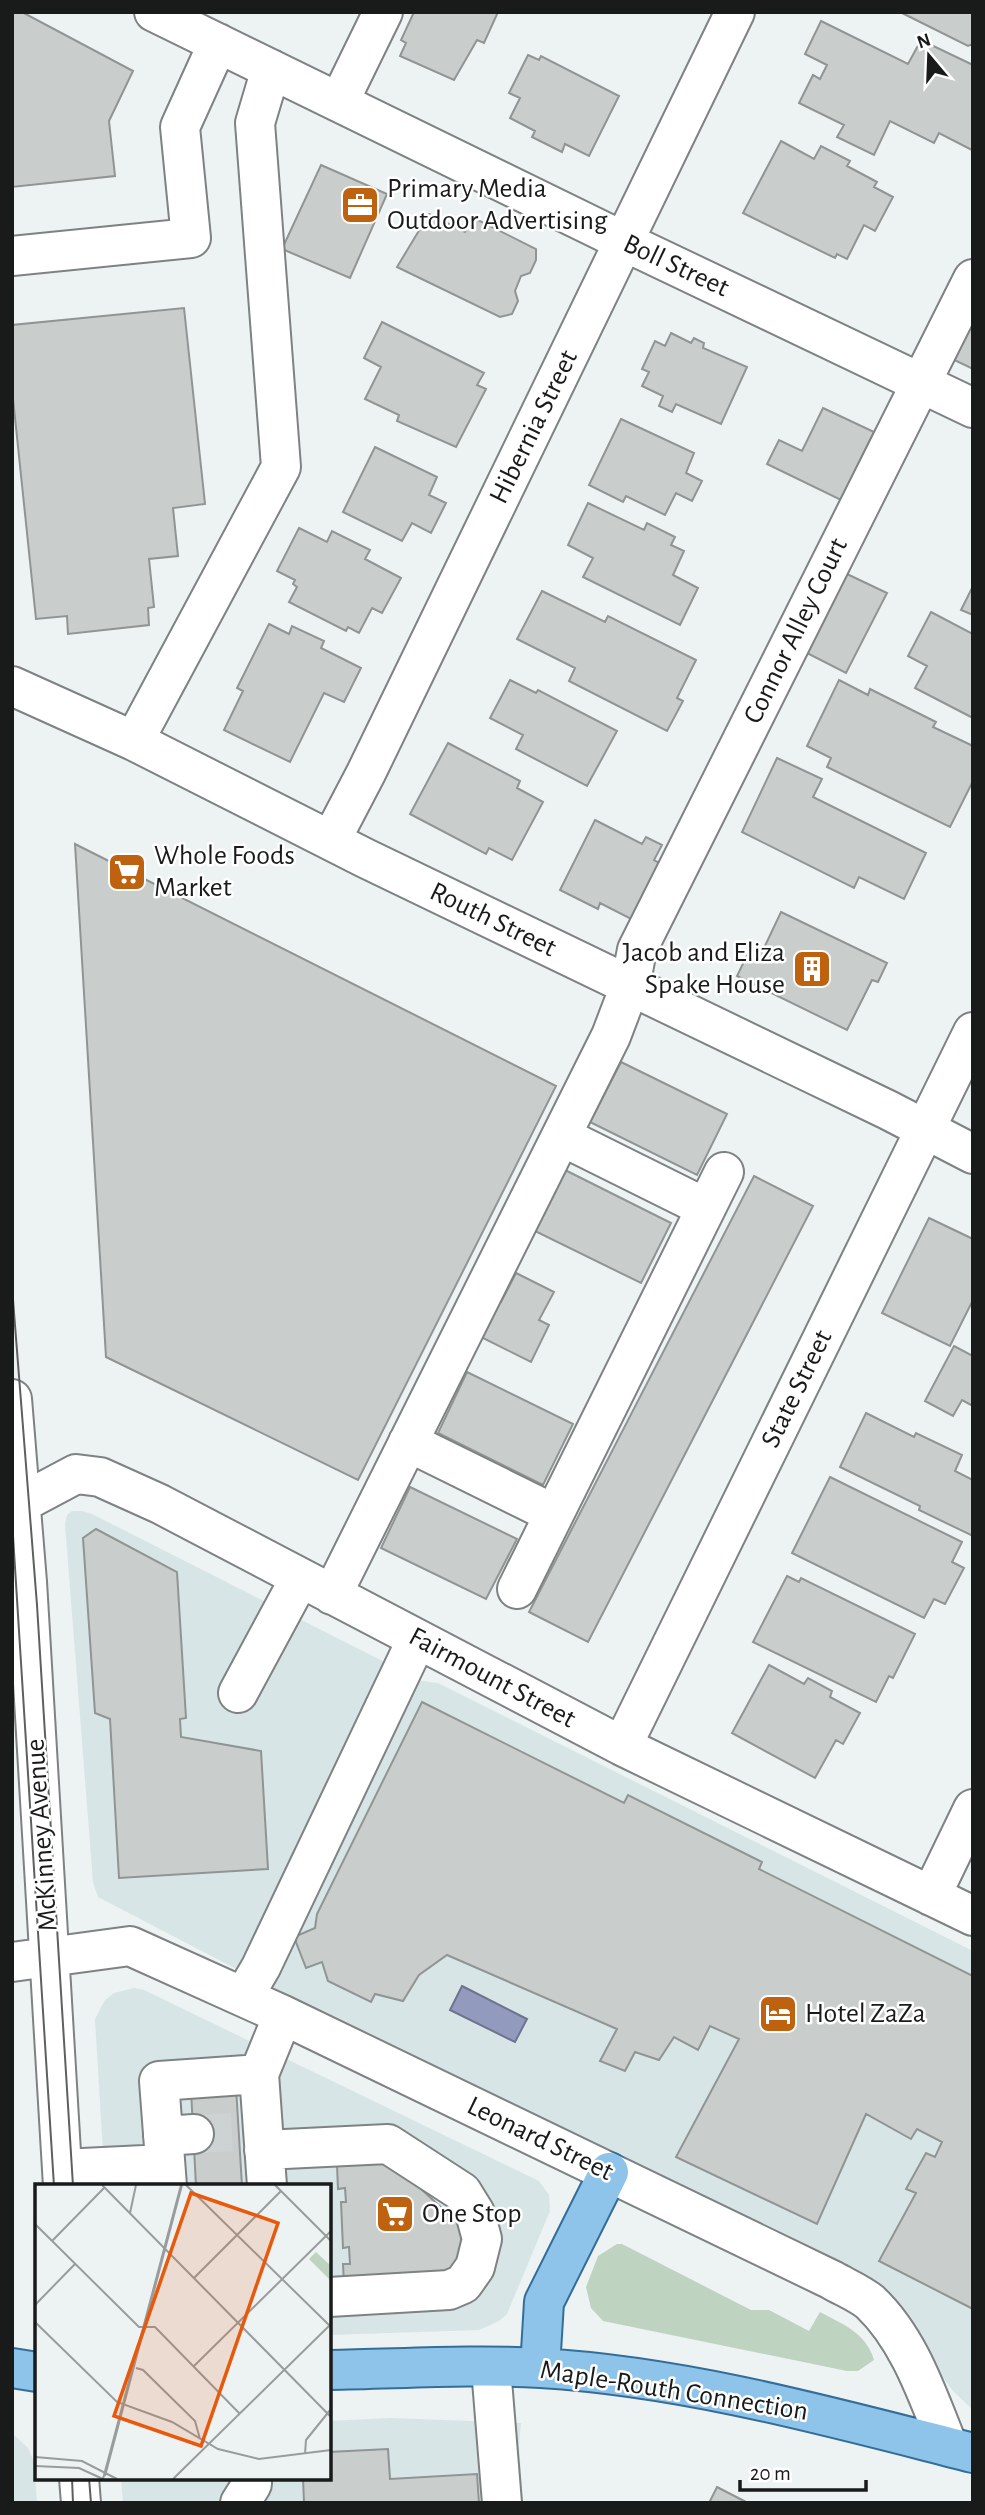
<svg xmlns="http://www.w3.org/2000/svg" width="985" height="2515" font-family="'Alegreya Sans',sans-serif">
  <rect width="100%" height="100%" fill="#edf2f2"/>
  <path fill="#d7e5e7" d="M 72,1511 L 82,1511 L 92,1514 L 422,1681 L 438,1683 L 973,1951 L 973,2410 L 953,2391 L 916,2341 L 849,2272 L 269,1986 L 98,1897 L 93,1882 L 65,1524 L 67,1515 Z
    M 134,1988 L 144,1990 L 539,2181 L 549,2195 L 550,2211 L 507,2314 L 499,2321 L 479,2330 L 329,2335 L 329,2186 L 105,2186 L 95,2019 L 105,2000 L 114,1993 Z
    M 390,2418 L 521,2423 L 519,2445 L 523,2503 L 123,2503 L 121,2478 L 329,2478 L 329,2421 Z
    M 12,2433 L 28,2448 L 34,2462 L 37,2503 L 12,2503 Z"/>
  <path fill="#bed3c0" d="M 617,2244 L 622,2244 L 751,2310 L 769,2310 L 809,2331 L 820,2312 C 843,2324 867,2334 874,2360 L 858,2371 L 847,2371 L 603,2321 L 591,2308 L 586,2287 L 598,2256 Z"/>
  <path fill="#929abe" stroke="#6e748d" stroke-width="2" d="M 462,1986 L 527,2019 L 515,2042 L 450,2010 Z"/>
  <path fill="#c9cecd" stroke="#909493" stroke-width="2" d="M 12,12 L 22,12 L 133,71 L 109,121 L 115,176 L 12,187 Z
    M 414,12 L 498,12 L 484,43 L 477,40 L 454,80 L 400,56 L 406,43 L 401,40 Z
    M 900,12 L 973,12 L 973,44 L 968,46 Z
    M 821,21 L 908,64 L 921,40 L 973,65 L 972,150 L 939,133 L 934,143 L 890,121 L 874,155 L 837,137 L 844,125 L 799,103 L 813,75 L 820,79 L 827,65 L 805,54 Z
    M 528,55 L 539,60 L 541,56 L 619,96 L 589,156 L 565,144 L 562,152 L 532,137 L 535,131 L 510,118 L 520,98 L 509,93 Z
    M 781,141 L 814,159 L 821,146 L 850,161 L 847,166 L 877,182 L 874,187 L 893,197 L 875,231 L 864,225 L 847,259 L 837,254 L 835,258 L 743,213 Z
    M 321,165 L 387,194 L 350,278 L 282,249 Z
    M 429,214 L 465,232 L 472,217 L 536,249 L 536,260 L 530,273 L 521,276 L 515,291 L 518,301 L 512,314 L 500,317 L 397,267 Z
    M 973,302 L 973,369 L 946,356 Z
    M 184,308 L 205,504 L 173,508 L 178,556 L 149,559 L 154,607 L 148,608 L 149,625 L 68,634 L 67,616 L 36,619 L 12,389 L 12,325 Z
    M 382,322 L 484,373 L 477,385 L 486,389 L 456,447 L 397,421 L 399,415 L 365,399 L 381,367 L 364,358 Z
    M 671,333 L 691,343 L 694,338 L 704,343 L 703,348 L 747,367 L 721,424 L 676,404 L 672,412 L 659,406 L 663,396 L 642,386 L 649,372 L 642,369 L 655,341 L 665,346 Z
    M 823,408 L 874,432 L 841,500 L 767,464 L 779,440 L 802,451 Z
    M 621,419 L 694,453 L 686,473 L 702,481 L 692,501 L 676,493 L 665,515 L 626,496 L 623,502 L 589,485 Z
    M 375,447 L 437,477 L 429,495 L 446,503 L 431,533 L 412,523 L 402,541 L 343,512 Z
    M 588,503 L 644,530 L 647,523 L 675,537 L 671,545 L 684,551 L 673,575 L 698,588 L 680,625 L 583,577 L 593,558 L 568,545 Z
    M 299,528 L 327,542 L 332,531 L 370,550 L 365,559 L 401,578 L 382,613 L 372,608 L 359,633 L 348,627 L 346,631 L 289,602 L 297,587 L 293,584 L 295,580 L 277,571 Z
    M 847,574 L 887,593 L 846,673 L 807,653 Z
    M 973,586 L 973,615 L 961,610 Z
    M 542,591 L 605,622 L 608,616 L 696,660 L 677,698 L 683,701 L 667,731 L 569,681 L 575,668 L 517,639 Z
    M 931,612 L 973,634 L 973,718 L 915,688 L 927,666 L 908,656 Z
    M 269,624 L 289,634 L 292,626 L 324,641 L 321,648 L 361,668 L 344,702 L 324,693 L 290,762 L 224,730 L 243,691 L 237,688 Z
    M 510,680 L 536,693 L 538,690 L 617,731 L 587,786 L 516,749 L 523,735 L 490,718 Z
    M 839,680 L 868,695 L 870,689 L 936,722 L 933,727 L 973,746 L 973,781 L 950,827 L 827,767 L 831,758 L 807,746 Z
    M 448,743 L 520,781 L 517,788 L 543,802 L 512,860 L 489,848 L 486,854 L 410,814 Z
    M 777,758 L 822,779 L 813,797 L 926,853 L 904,899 L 859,877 L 854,888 L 742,832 Z
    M 595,820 L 642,844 L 646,837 L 662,845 L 654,860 L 663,865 L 635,921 L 600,903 L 598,909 L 560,890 Z
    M 75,844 L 556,1086 L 358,1480 L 106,1357 Z
    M 781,912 L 887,963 L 878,982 L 872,980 L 847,1030 L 737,976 L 753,943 L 764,948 Z
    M 621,1062 L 727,1114 L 697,1175 L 590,1122 Z
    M 565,1170 L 671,1223 L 641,1283 L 535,1231 Z
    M 754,1176 L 813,1206 L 588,1642 L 529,1612 Z
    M 929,1218 L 973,1239 L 973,1300 L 950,1346 L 882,1313 Z
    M 516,1273 L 554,1292 L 539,1320 L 549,1325 L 531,1362 L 479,1336 L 497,1300 L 501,1302 Z
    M 954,1346 L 973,1356 L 973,1406 L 962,1400 L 953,1416 L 925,1401 Z
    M 467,1372 L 573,1424 L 543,1485 L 438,1433 Z
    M 866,1413 L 914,1437 L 916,1433 L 962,1455 L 955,1471 L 973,1480 L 973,1536 L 919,1510 L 920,1506 L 840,1467 Z
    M 830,1477 L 962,1542 L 952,1562 L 964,1568 L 945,1604 L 934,1599 L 924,1618 L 792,1553 Z
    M 410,1487 L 517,1539 L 486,1599 L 381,1548 Z
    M 96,1529 L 177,1572 L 186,1718 L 180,1719 L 181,1737 L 261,1751 L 268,1869 L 119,1878 L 110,1719 L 95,1713 L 83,1538 Z
    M 787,1576 L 799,1582 L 801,1578 L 915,1634 L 893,1678 L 889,1676 L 876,1702 L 753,1642 Z
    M 769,1665 L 804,1684 L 808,1678 L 832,1691 L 830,1697 L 860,1713 L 843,1744 L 836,1740 L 815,1778 L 732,1733 Z
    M 422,1702 L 624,1803 L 628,1795 L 762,1862 L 759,1869 L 973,1976 L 973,2309 L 879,2261 L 916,2193 L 906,2189 L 926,2153 L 935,2157 L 942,2142 L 917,2129 L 911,2139 L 866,2114 L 817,2224 L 676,2157 L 739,2039 L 710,2026 L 698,2050 L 674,2037 L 659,2060 L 635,2052 L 625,2071 L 600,2061 L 617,2029 L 447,1955 L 419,1975 L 403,2001 L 375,1994 L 371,2002 L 328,1981 L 322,1962 L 306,1968 L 294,1937 L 315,1928 L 317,1914 Z
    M 236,2087 L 242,2186 L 196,2186 L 191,2090 Z
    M 392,2162 L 461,2226 L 463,2266 L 448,2280 L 344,2284 L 343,2264 L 350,2264 L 349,2247 L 343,2248 L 341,2202 L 346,2202 L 345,2188 L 338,2189 L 337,2165 Z
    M 388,2449 L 390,2479 L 477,2474 L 479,2503 L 304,2503 L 303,2478 L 329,2478 L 329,2452 Z
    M 717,2487 L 748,2503 L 709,2503 Z"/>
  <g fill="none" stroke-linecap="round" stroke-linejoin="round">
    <path stroke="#cdd2d2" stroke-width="38" stroke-dasharray="38 19" stroke-linecap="butt" d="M 194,2134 L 239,2132"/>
    <defs>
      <path id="minor" d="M 154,12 L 623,241 L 973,408
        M 339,102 L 383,12
        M 12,256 L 191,238 L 180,127 L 218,43
        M 12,686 L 134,741 L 365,858 L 888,1110 L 973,1154
        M 134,741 L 281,467 L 255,123 L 271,69
        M 331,840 L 366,773 L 735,12
        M 561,1136 L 706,1208
        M 12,1399 L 27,1582 L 63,2186
        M 408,1442 L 554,1514
        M 12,1508 L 76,1474 L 100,1477 L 160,1504 L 622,1746 L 973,1916
        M 517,1589 L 724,1172
        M 332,1595 L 611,1036 L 630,986 L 637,950 L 973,279
        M 238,1693 L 300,1578
        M 622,1746 L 973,1032
        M 931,1896 L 973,1809
        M 12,1962 L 130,1946 L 283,2015 L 832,2280 C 844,2287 859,2293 870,2302 C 910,2340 928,2397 948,2446
        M 244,1996 L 261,1967 L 417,1639
        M 163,2136 L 194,2134
        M 264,2150 L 388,2144 L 462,2192 L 475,2213 L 482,2239 L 475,2267 L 463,2284 L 449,2290 L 329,2297
        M 62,2169 L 165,2164
        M 167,2186 L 159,2081 L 259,2074
        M 267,2186 L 259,2074 L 283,2015
        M 491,2368 L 502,2503
        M 79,2478 L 81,2503
        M 240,2503 L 252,2484 L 252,2478"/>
      <path id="major" d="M 12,2368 L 37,2372
        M 540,2368 L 544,2302 L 609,2172
        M 329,2370 C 399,2369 471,2364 541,2368 C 688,2377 831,2417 973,2453"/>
    </defs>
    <use href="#minor" stroke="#7e8283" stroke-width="42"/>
    <use href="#major" stroke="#346e98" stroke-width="42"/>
    <use href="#minor" stroke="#fff" stroke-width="38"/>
    <use href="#major" stroke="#8ec3ea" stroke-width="38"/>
    <path stroke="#5e6060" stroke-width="2" d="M 12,1287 L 37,1605 L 73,2186
      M 12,1520 L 54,2186
      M 72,2478 L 73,2503
      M 89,2478 L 91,2503"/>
  </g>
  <defs>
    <symbol id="office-square" viewBox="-11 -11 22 22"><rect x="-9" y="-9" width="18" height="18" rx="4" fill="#be620f" stroke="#fff"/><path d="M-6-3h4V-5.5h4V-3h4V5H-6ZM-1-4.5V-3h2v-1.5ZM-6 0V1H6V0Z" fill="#fff"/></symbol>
    <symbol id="supermarket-square" viewBox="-11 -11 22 22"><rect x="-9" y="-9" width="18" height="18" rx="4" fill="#be620f" stroke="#fff"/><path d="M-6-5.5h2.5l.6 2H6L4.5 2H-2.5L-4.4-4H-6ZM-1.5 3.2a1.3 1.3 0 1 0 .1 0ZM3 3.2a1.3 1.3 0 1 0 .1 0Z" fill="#fff"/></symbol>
    <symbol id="building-square" viewBox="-11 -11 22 22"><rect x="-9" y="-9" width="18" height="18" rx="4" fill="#be620f" stroke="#fff"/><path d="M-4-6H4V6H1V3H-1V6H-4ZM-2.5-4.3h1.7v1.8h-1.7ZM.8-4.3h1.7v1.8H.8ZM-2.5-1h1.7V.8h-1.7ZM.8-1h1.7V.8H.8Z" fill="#fff"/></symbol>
    <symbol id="hotel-square" viewBox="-11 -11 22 22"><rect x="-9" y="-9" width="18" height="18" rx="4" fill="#be620f" stroke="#fff"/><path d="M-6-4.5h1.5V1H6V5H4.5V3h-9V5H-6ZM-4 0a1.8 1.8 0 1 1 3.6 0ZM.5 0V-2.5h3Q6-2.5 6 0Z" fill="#fff"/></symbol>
  </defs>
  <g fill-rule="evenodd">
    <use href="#office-square" x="338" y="183" width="44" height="44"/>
    <use href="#supermarket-square" x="105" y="850" width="44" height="44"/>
    <use href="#building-square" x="790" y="947" width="44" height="44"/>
    <use href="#hotel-square" x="756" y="1992" width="44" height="44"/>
    <use href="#supermarket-square" x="373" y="2192" width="44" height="44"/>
  </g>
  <g text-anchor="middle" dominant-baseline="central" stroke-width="5" stroke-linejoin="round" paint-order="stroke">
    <g font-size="28" fill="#191b1b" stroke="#fff" text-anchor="start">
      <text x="387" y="189">Primary Media<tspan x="387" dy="32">Outdoor Advertising</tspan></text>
      <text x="154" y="856">Whole Foods<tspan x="154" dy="32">Market</tspan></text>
      <text x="785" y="953" text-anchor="end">Jacob and Eliza<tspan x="785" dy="32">Spake House</tspan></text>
      <text x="805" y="2014">Hotel ZaZa</text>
      <text x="422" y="2214">One Stop</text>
    </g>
    <g font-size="28" fill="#191b1b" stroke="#fff">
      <text transform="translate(676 266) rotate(25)">Boll Street</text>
      <text transform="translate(534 427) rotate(-64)">Hibernia Street</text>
      <text transform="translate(796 631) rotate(-64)">Connor Alley Court</text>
      <text transform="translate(493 920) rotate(26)">Routh Street</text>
      <text transform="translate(797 1389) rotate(-64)">State Street</text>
      <text transform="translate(492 1678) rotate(28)">Fairmount Street</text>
      <text transform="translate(42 1835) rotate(-94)">McKinney Avenue</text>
      <text transform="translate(540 2139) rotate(26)">Leonard Street</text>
      <text transform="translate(674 2391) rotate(9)">Maple-Routh Connection</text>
    </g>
  </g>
  <g transform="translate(35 2184)">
    <rect width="296" height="296" fill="#edf2f2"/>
    <path d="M 281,68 L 296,82 L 295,96 L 274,75 Z" fill="#bed3c0"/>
    <path fill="none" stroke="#989c9c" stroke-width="2" d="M 67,1 L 296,233M 151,1 L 294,141M 240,1 L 296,57M 95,29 L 101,1M 0,40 L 104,143 L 120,143 L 205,230M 17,57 L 70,3M 159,94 L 246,7M 0,121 L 40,80M 0,138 L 82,218 L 137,238 L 183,265 L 224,275 L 296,266M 158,183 L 296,47M 101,184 L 108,186 L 160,237 L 165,255M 270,270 L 271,256 L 296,225M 0,273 L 47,277 L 82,295M 0,282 L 44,284 L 68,295M 70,292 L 147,1M 68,295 L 146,1M 138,295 L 296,140"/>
    <path fill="#e8590c" fill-opacity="0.15" stroke="#e8590c" stroke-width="3.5" d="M 156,9 L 243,39 L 166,262 L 79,232 Z"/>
    <rect width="296" height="296" fill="none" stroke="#191b1b" stroke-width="3.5"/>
  </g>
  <rect width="985" height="2515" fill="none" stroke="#191b1b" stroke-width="28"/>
  <g transform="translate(929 56) rotate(341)" stroke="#ffffff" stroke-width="5" paint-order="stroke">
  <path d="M0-5L12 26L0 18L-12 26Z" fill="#191b1b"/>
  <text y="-10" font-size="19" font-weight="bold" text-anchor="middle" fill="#191b1b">N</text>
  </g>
  <path d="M740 2480v10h126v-10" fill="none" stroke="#191b1b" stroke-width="3.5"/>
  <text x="750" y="2480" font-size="21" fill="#191b1b" stroke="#ffffff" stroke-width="5" paint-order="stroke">20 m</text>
</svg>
